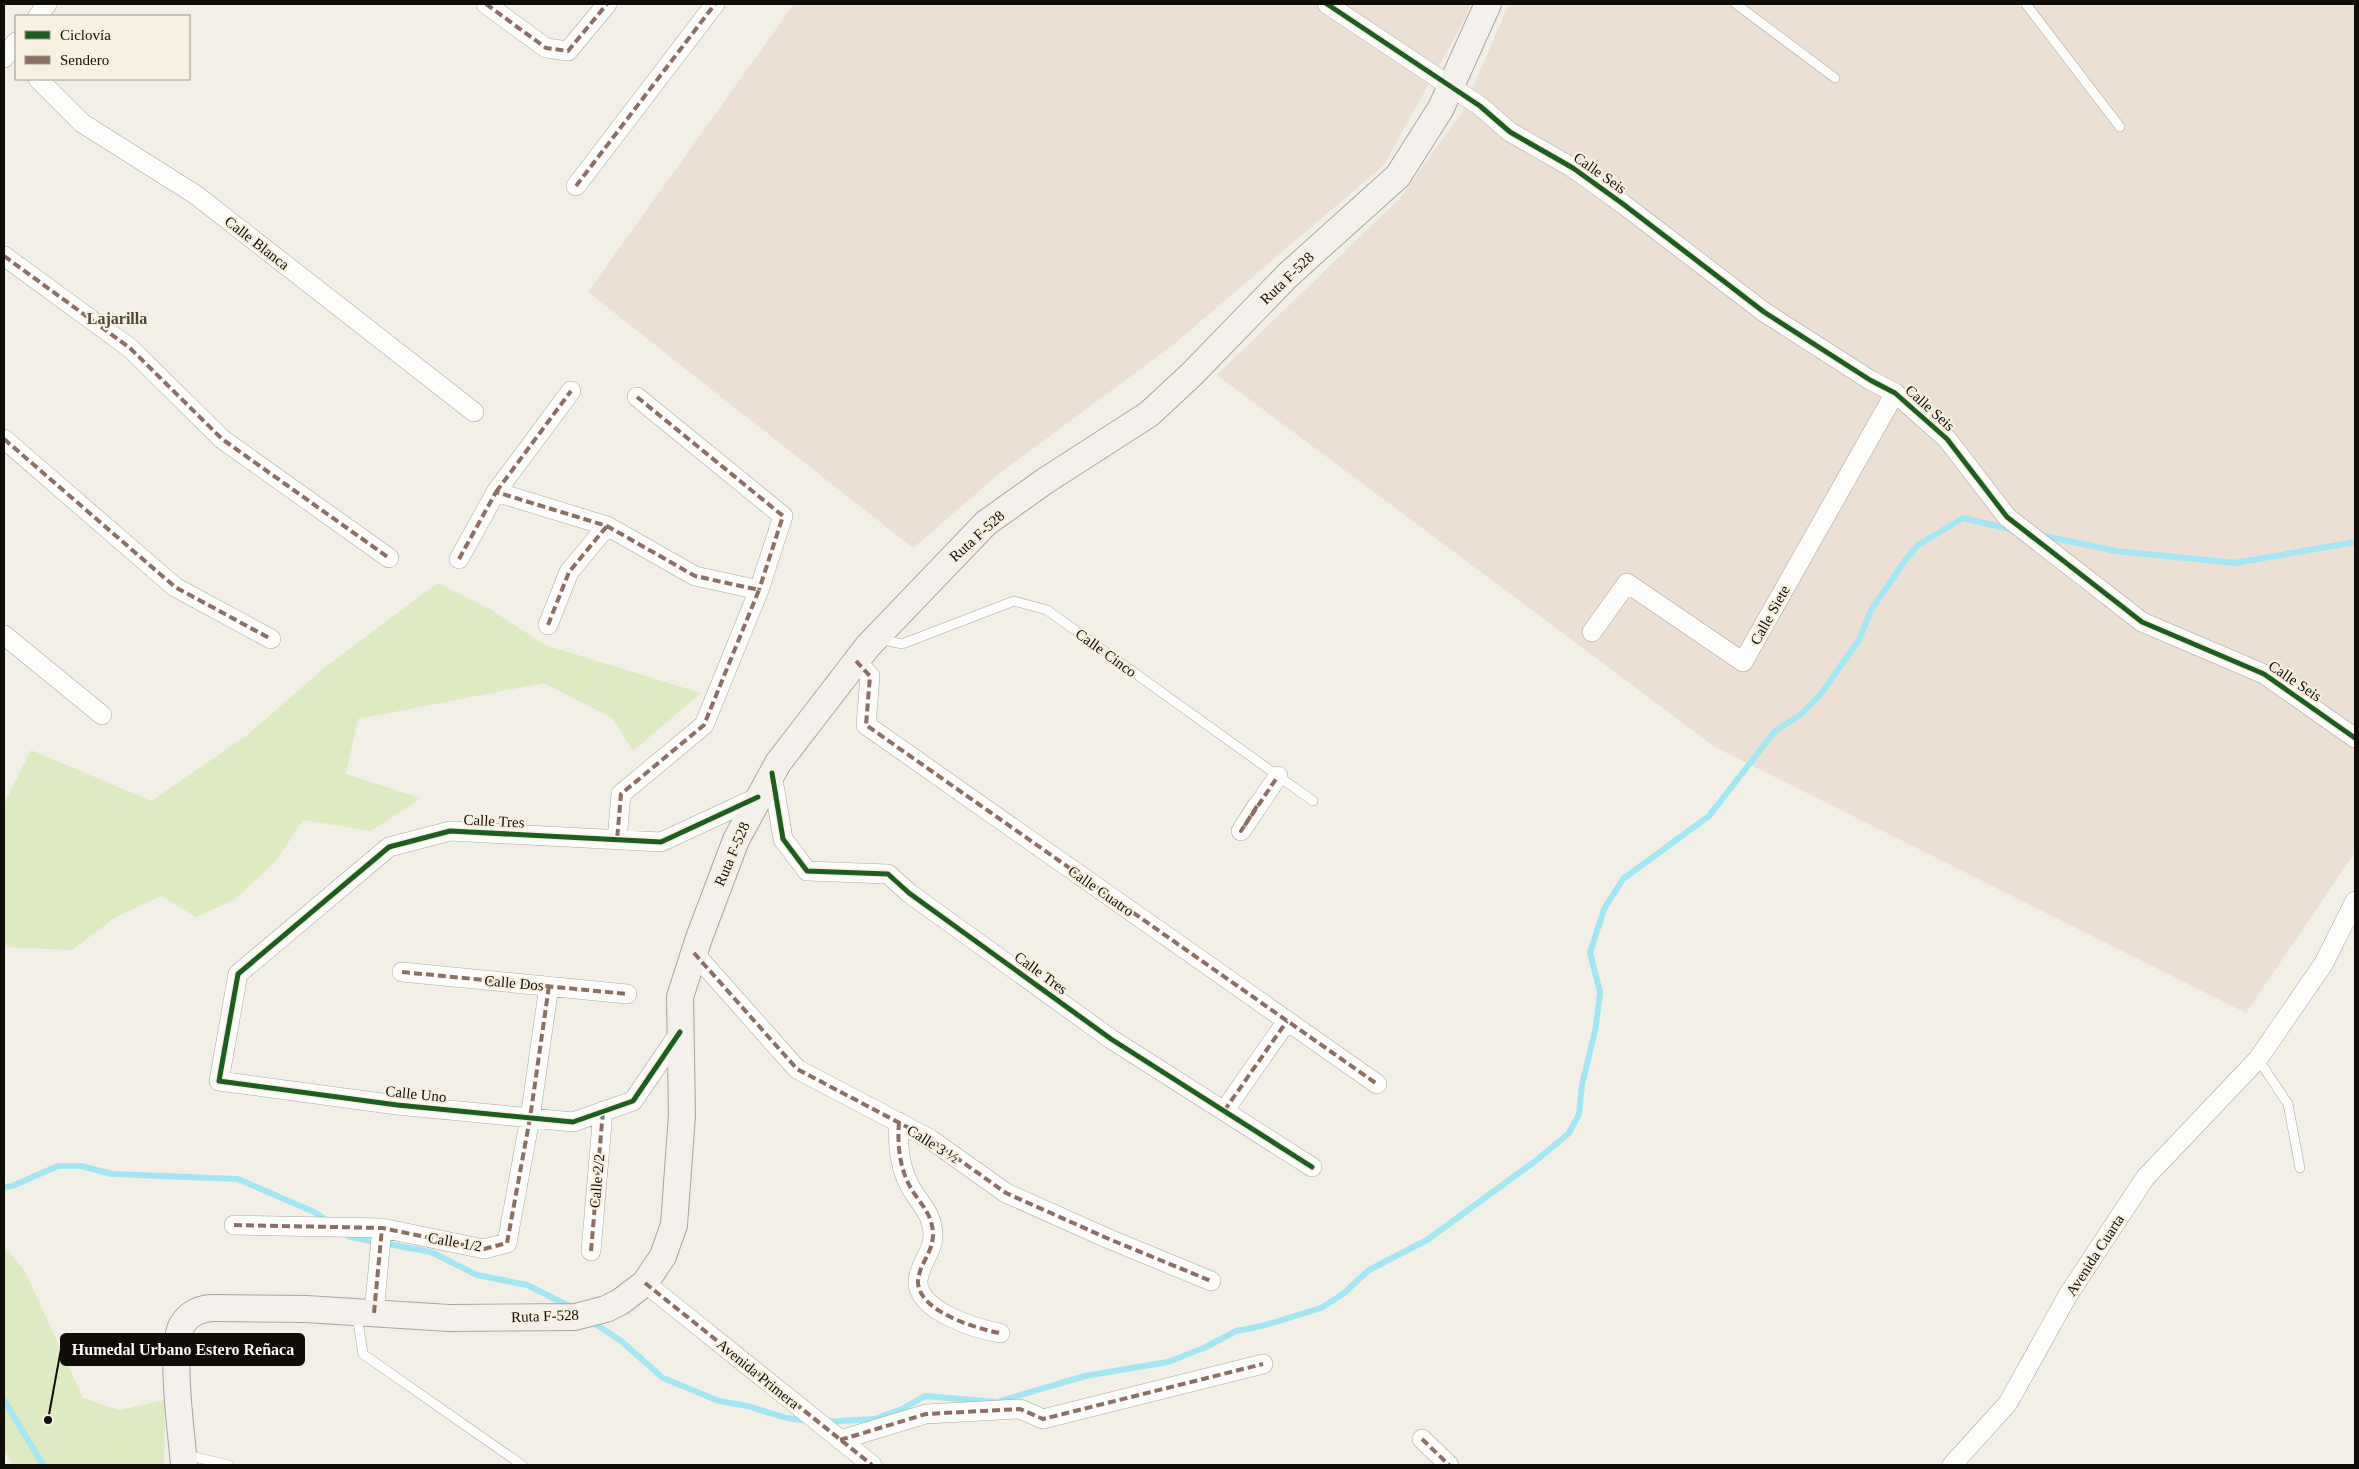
<svg xmlns="http://www.w3.org/2000/svg" width="2359" height="1469" font-family="Georgia,serif">
  <rect width="100%" height="100%" fill="#f2efe6"/>
  <path fill="#ecdfd4" d="M 794,4 L 1471,4 L 1461,26 L 1384,165 L 1174,344 L 1000,473 L 913,548 L 588,292 Z
    M 1509,4 L 2355,4 L 2355,852 L 2246,1013 L 1715,747 L 1217,375 L 1400,198 L 1461,114 Z"/>
  <path fill="#deebc0" d="M 438,583 L 490,609 L 545,645 L 701,693 L 633,751 L 612,718 L 544,683 L 358,719 L 346,774 L 421,798 L 371,831 L 303,820 L 278,858 L 236,899 L 196,917 L 161,896 L 116,917 L 72,950 L 4,947 L 4,804 L 31,750 L 151,801 L 246,736 L 329,664 Z
    M 4,1246 L 25,1271 L 83,1398 L 120,1410 L 165,1400 L 164,1465 L 13,1465 L 4,1451 Z"/>
  <g fill="none" stroke-linecap="round" stroke-linejoin="round">
    <path stroke="#a0e6f3" stroke-width="6" d="M 2040,535 L 2116,551 L 2235,563 L 2355,542
      M 4,1187 L 12,1186 L 58,1166 L 81,1166 L 112,1174 L 238,1179 L 314,1212 L 328,1221
      M 345,1233 L 350,1237 L 431,1252 L 477,1275 L 527,1285 L 573,1308
      M 591,1321 L 621,1341 L 663,1378 L 719,1401 L 747,1406 L 787,1418 L 809,1421
      M 4,1400 L 43,1465
      M 824,1422 L 875,1419 L 902,1409 L 925,1396 L 997,1402 L 1085,1376 L 1168,1362 L 1206,1347 L 1236,1331 L 1262,1326 L 1321,1308 L 1343,1294 L 1369,1270 L 1427,1240 L 1538,1159 L 1569,1133 L 1579,1114 L 1582,1085 L 1596,1026 L 1600,992 L 1590,953 L 1604,909 L 1623,879 L 1709,816 L 1775,731 L 1800,715 L 1820,695 L 1859,640 L 1871,610 L 1906,559 L 1918,545 L 1963,518 L 2014,530"/>
    <defs>
      <path id="lane" d="M 1736,4 L 1835,78
        M 2026,4 L 2120,127
        M 880,639 L 902,644 L 1014,601 L 1047,610 L 1313,801
        M 2258,1059 L 2288,1104 L 2300,1168
        M 357,1315 L 363,1354 L 522,1465
        M 186,1455 L 229,1465"/>
      <path id="street" d="M 486,4 L 546,48 L 568,51 L 607,4
        M 1327,4 L 1480,106 L 1510,132 L 1573,168 L 1623,204 L 1764,312 L 1870,380 L 1895,393 L 1947,439 L 2007,517 L 2142,622 L 2264,674 L 2355,738
        M 38,16 L 47,4
        M 4,58 L 16,42
        M 38,79 L 82,123 L 196,195 L 474,412
        M 576,186 L 715,4
        M 4,256 L 130,348 L 222,439 L 389,558
        M 637,397 L 783,516 L 759,590
        M 4,439 L 175,587 L 271,639
        M 496,492 L 571,391
        M 459,559 L 496,492 L 607,526 L 695,576 L 759,590 L 704,725 L 621,794 L 617,840
        M 548,625 L 569,572 L 607,526
        M 1592,632 L 1627,583 L 1743,662 L 1895,393
        M 4,635 L 102,715
        M 856,661 L 870,676 L 866,725 L 1377,1084
        M 772,773 L 783,839 L 807,871 L 888,874 L 909,893 L 1111,1039 L 1312,1167
        M 1257,806 L 1241,831 L 1278,776
        M 694,953 L 797,1069 L 930,1139 L 1006,1193 L 1109,1239 L 1211,1281
        M 402,972 L 627,994
        M 680,1032 L 633,1101 L 573,1122 L 397,1105 L 219,1081 L 238,974 L 389,847 L 450,831 L 661,842 L 758,797
        M 1224,1111 L 1287,1021
        M 899,1122 C 897,1148 900,1174 916,1196 C 922,1205 928,1211 931,1222 C 939,1248 921,1258 918,1280 C 916,1311 977,1329 1000,1333
        M 234,1225 L 382,1228 L 484,1249 L 507,1243 L 530,1118 L 549,986
        M 591,1251 L 603,1111
        M 645,1283 L 872,1465
        M 374,1313 L 382,1228
        M 1422,1439 L 1449,1465
        M 840,1440 L 926,1414 L 1020,1409 L 1043,1419 L 1263,1364
        M 1952,1465 L 2008,1403 L 2068,1295 L 2145,1178 L 2258,1059 L 2324,963 L 2355,901"/>
      <path id="secondary" d="M 184,1465 C 182,1436 169,1349 182,1325 C 189,1313 201,1308 214,1308 L 306,1309 L 449,1318 L 575,1317 L 606,1309 L 620,1302 L 645,1283 L 663,1256 L 674,1225 L 682,1115 L 680,997 L 699,938 L 736,840 L 778,763 L 868,646 L 986,523 L 1045,481 L 1149,414 L 1192,374 L 1288,275 L 1398,176 L 1441,108 L 1488,4"/>
    </defs>
    <use href="#lane" stroke="#a7a59e" stroke-width="10"/>
    <use href="#street" stroke="#a7a59e" stroke-width="20"/>
    <use href="#secondary" stroke="#a7a59e" stroke-width="28"/>
    <use href="#lane" stroke="#fdfdfb" stroke-width="9"/>
    <use href="#street" stroke="#fdfdfb" stroke-width="19"/>
    <use href="#secondary" stroke="#f4f0ec" stroke-width="26"/>
    <path stroke="#8d6e63" stroke-width="4" stroke-dasharray="8 4" stroke-linecap="butt" d="M 486,4 L 546,48 L 568,51 L 607,4
      M 576,186 L 715,4
      M 4,256 L 130,348 L 222,439 L 389,558
      M 637,397 L 783,516 L 759,590
      M 4,439 L 175,587 L 271,639
      M 496,492 L 571,391
      M 459,559 L 496,492 L 607,526 L 695,576 L 759,590 L 704,725 L 621,794 L 617,840
      M 548,625 L 569,572 L 607,526
      M 856,661 L 870,676 L 866,725 L 1377,1084
      M 1257,806 L 1241,831 L 1278,776
      M 694,953 L 797,1069 L 930,1139 L 1006,1193 L 1109,1239 L 1211,1281
      M 402,972 L 627,994
      M 1224,1111 L 1287,1021
      M 899,1122 C 897,1148 900,1174 916,1196 C 922,1205 928,1211 931,1222 C 939,1248 921,1258 918,1280 C 916,1311 977,1329 1000,1333
      M 234,1225 L 382,1228 L 484,1249 L 507,1243 L 530,1118 L 549,986
      M 591,1251 L 603,1111
      M 645,1283 L 872,1465
      M 374,1313 L 382,1228
      M 1422,1439 L 1449,1465
      M 840,1440 L 926,1414 L 1020,1409 L 1043,1419 L 1263,1364"/>
    <defs>
      <path id="cycleway" d="M 1327,4 L 1480,106 L 1510,132 L 1573,168 L 1623,204 L 1764,312 L 1870,380 L 1895,393 L 1947,439 L 2007,517 L 2142,622 L 2264,674 L 2355,738
        M 772,773 L 783,839 L 807,871 L 888,874 L 909,893 L 1111,1039 L 1312,1167
        M 680,1032 L 633,1101 L 573,1122 L 397,1105 L 219,1081 L 238,974 L 389,847 L 450,831 L 661,842 L 758,797"/>
    </defs>
    <use href="#cycleway" stroke="#f8f1e0" stroke-width="8"/>
    <use href="#cycleway" stroke="#1b5e20" stroke-width="5"/>
  </g>
  <g text-anchor="middle" dominant-baseline="central" stroke-width="4.5" stroke-linejoin="round" paint-order="stroke">
    <g font-size="15" fill="#100d08" stroke="#f8f1e0">
      <text transform="translate(1600 173) rotate(35)">Calle Seis</text>
      <text transform="translate(257 243) rotate(38)">Calle Blanca</text>
      <text transform="translate(1287 278) rotate(-44)">Ruta F-528</text>
      <text transform="translate(1930 408) rotate(42)">Calle Seis</text>
      <text transform="translate(977 536) rotate(-42)">Ruta F-528</text>
      <text transform="translate(1770 615) rotate(-61)">Calle Siete</text>
      <text transform="translate(1106 653) rotate(36)">Calle Cinco</text>
      <text transform="translate(2295 681) rotate(34)">Calle Seis</text>
      <text transform="translate(494 821) rotate(3)">Calle Tres</text>
      <text transform="translate(732 854) rotate(-67)">Ruta F-528</text>
      <text transform="translate(1101 891) rotate(35)">Calle Cuatro</text>
      <text transform="translate(1041 973) rotate(36)">Calle Tres</text>
      <text transform="translate(514 983) rotate(5)">Calle Dos</text>
      <text transform="translate(416 1094) rotate(6)">Calle Uno</text>
      <text transform="translate(933 1144) rotate(32)">Calle 3 ½</text>
      <text transform="translate(597 1181) rotate(-85)">Calle 2/2</text>
      <text transform="translate(455 1242) rotate(10)">Calle 1/2</text>
      <text transform="translate(2095 1255) rotate(-57)">Avenida Cuarta</text>
      <text transform="translate(545 1316) rotate(-2)">Ruta F-528</text>
      <text transform="translate(758 1374) rotate(39)">Avenida Primera</text>
    </g>
    <g font-size="16" font-weight="bold" fill="#4c4639" stroke="#f8f1e0">
      <text x="117" y="318">Lajarilla</text>
    </g>
  </g>
  <path fill="none" stroke="#100d08" stroke-width="2" d="M48 1420L61 1349"/>
  <circle fill="#100d08" stroke="#f8f1e0" stroke-width="2" cx="48" cy="1420" r="5"/>
  <rect fill="#100d08" stroke="#100d08" stroke-width="2" x="61" y="1334" width="243" height="31" rx="5"/>
  <g font-size="16" text-anchor="middle" font-weight="bold" fill="#fff">
    <text x="183" y="1355">Humedal Urbano Estero Reñaca</text>
  </g>
  <rect width="2359" height="1469" fill="none" stroke="#100d08" stroke-width="10"/>
  <rect x="15" y="15" width="175" height="65" fill="#f8f1e0" stroke="#9b968a"/>
  <rect x="25" y="31" width="25" height="8" fill="#1b5e20" stroke="#9b968a"/>
  <text x="60" y="40" font-size="15" fill="#100d08">Ciclovía</text>
  <rect x="25" y="56" width="25" height="8" fill="#8d6e63" stroke="#9b968a"/>
  <text x="60" y="65" font-size="15" fill="#100d08">Sendero</text>
</svg>
